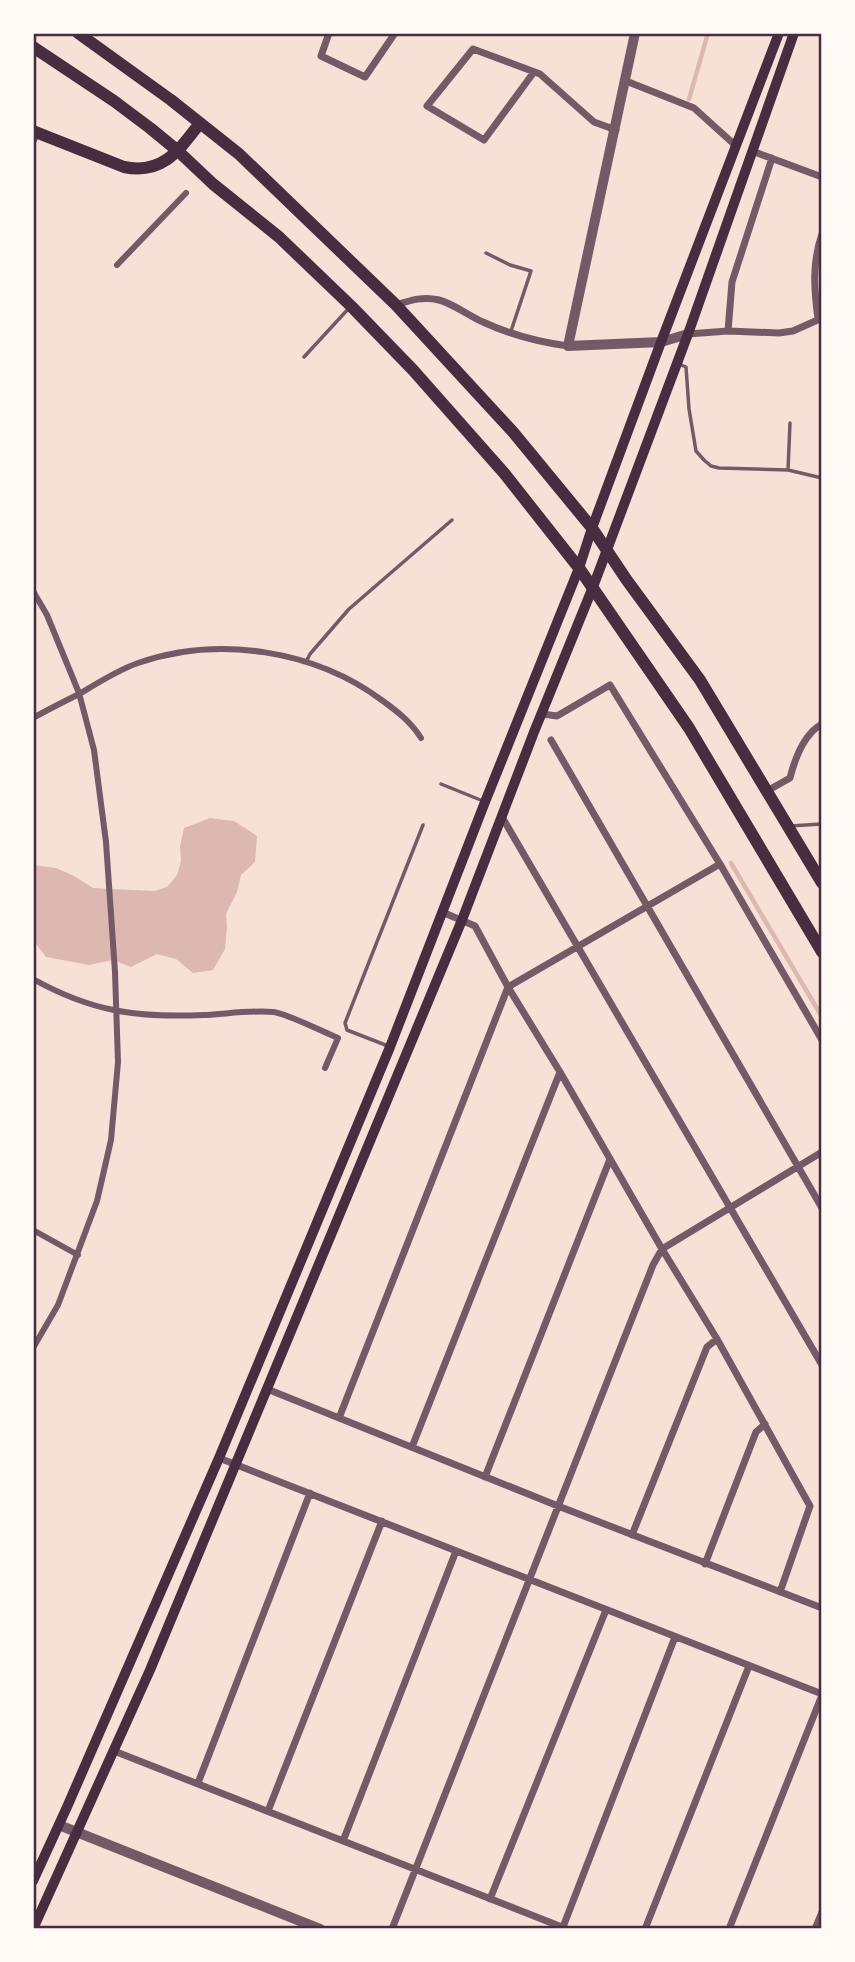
<svg xmlns="http://www.w3.org/2000/svg" width="855" height="1962" font-family="'Alegreya Sans',sans-serif">
  <rect width="100%" height="100%" fill="#f7e1d7"/>
  <path fill="#dcb8b0" d="M 210,818 L 234,821 L 257,836 L 255,862 L 241,875 L 237,892 L 226,914 L 227,927 L 225,949 L 213,970 L 193,973 L 176,959 L 157,954 L 131,967 L 113,960 L 89,965 L 46,957 L 33,940 L 33,865 L 56,868 L 74,876 L 93,888 L 154,891 L 167,887 L 177,875 L 181,861 L 180,846 L 184,828 Z"/>
  <g fill="none" stroke-linecap="round" stroke-linejoin="round">
    <path stroke="#dcb8b0" stroke-width="4.5" d="M 689,99 L 708,33
      M 731,863 L 822,1017"/>
    <path stroke="#755966" stroke-width="3.5" d="M 33,145 L 38,135
      M 486,253 L 510,265 L 531,271 L 511,331
      M 304,357 L 350,307
      M 679,364 L 686,367 L 689,409 L 696,451 L 704,460 L 711,466 L 719,468 L 788,470 L 822,478
      M 788,470 L 790,423
      M 306,662 L 310,654 L 349,609 L 452,520
      M 441,784 L 483,801
      M 790,826 L 822,824
      M 388,1046 L 347,1030 L 345,1023 L 423,825"/>
    <path stroke="#755966" stroke-width="6" d="M 117,265 L 186,193
      M 33,591 L 47,615 L 79,693 L 94,750 L 106,842 L 115,972 L 118,1062 L 111,1140 L 97,1201 L 58,1305 L 33,1348
      M 33,718 C 49,709 65,701 81,693 C 99,682 118,670 138,663 C 218,635 315,650 383,701 C 398,712 411,722 421,738
      M 33,979 C 92,1012 138,1018 204,1015 C 226,1014 251,1010 273,1012 C 286,1013 323,1032 338,1038 L 325,1068
      M 33,1230 L 78,1255"/>
    <path stroke="#755966" stroke-width="7" d="M 329,33 L 321,56 L 365,77 L 395,33
      M 534,72 L 484,140 L 427,106 L 473,49 L 540,74 L 594,122 L 616,130
      M 626,81 L 694,108 L 735,145
      M 752,151 L 822,177
      M 396,305 C 411,300 424,296 439,300 C 454,304 469,316 483,322 C 511,335 538,342 568,346
      M 818,319 C 814,289 812,263 822,234
      M 728,331 L 732,282 L 772,158
      M 688,334 L 728,331 L 779,333 L 793,331 L 822,318
      M 542,714 L 557,716 L 610,685 L 720,864 L 822,1040
      M 551,740 L 822,1208
      M 767,791 L 790,778 C 795,758 804,734 822,724
      M 502,817 L 822,1365
      M 442,912 L 475,926 L 508,987 L 560,1072 L 662,1249 L 717,1339 L 810,1506 L 780,1592
      M 267,1389 L 558,1506 L 822,1608
      M 339,1418 L 508,987 L 720,864
      M 412,1447 L 560,1072
      M 219,1458 L 822,1694
      M 485,1477 L 610,1159
      M 632,1535 L 707,1347 L 717,1339
      M 705,1564 L 756,1432 L 765,1424
      M 114,1751 L 567,1929
      M 198,1783 L 310,1493
      M 268,1811 L 382,1521
      M 343,1841 L 456,1551
      M 490,1899 L 606,1610
      M 563,1927 L 675,1637
      M 392,1929 L 653,1265 L 662,1249 L 822,1152
      M 645,1929 L 749,1666
      M 729,1929 L 822,1695
      M 815,1929 L 822,1912"/>
    <path stroke="#755966" stroke-width="10" d="M 635,33 L 568,346 L 661,342 L 688,334
      M 59,1825 L 320,1929"/>
    <path stroke="#4a2c40" stroke-width="10" d="M 33,1881 L 67,1807 L 219,1458 L 390,1047 L 485,802 L 579,568 L 592,528 L 661,342 L 779,33
      M 33,1929 L 150,1670 L 462,920 L 534,732 L 593,587 L 688,334 L 794,33"/>
    <path stroke="#4a2c40" stroke-width="12" d="M 78,33 L 171,100 L 239,154 L 396,305 L 513,432 L 592,528 L 626,579 L 700,680 L 822,883
      M 33,47 L 114,101 L 150,128 L 178,151 L 213,184 L 279,237 L 351,306 L 413,370 L 504,473 L 579,568 L 689,728 L 822,952
      M 33,131 L 124,167 C 163,175 179,150 200,123"/>
  </g>
  <rect width="855" height="1962" fill="none" stroke="#fffaf5" stroke-width="70"/>
  <rect x="35" y="35" width="785" height="1892" fill="none" stroke="#4a2c40" stroke-width="2.5"/>
</svg>
